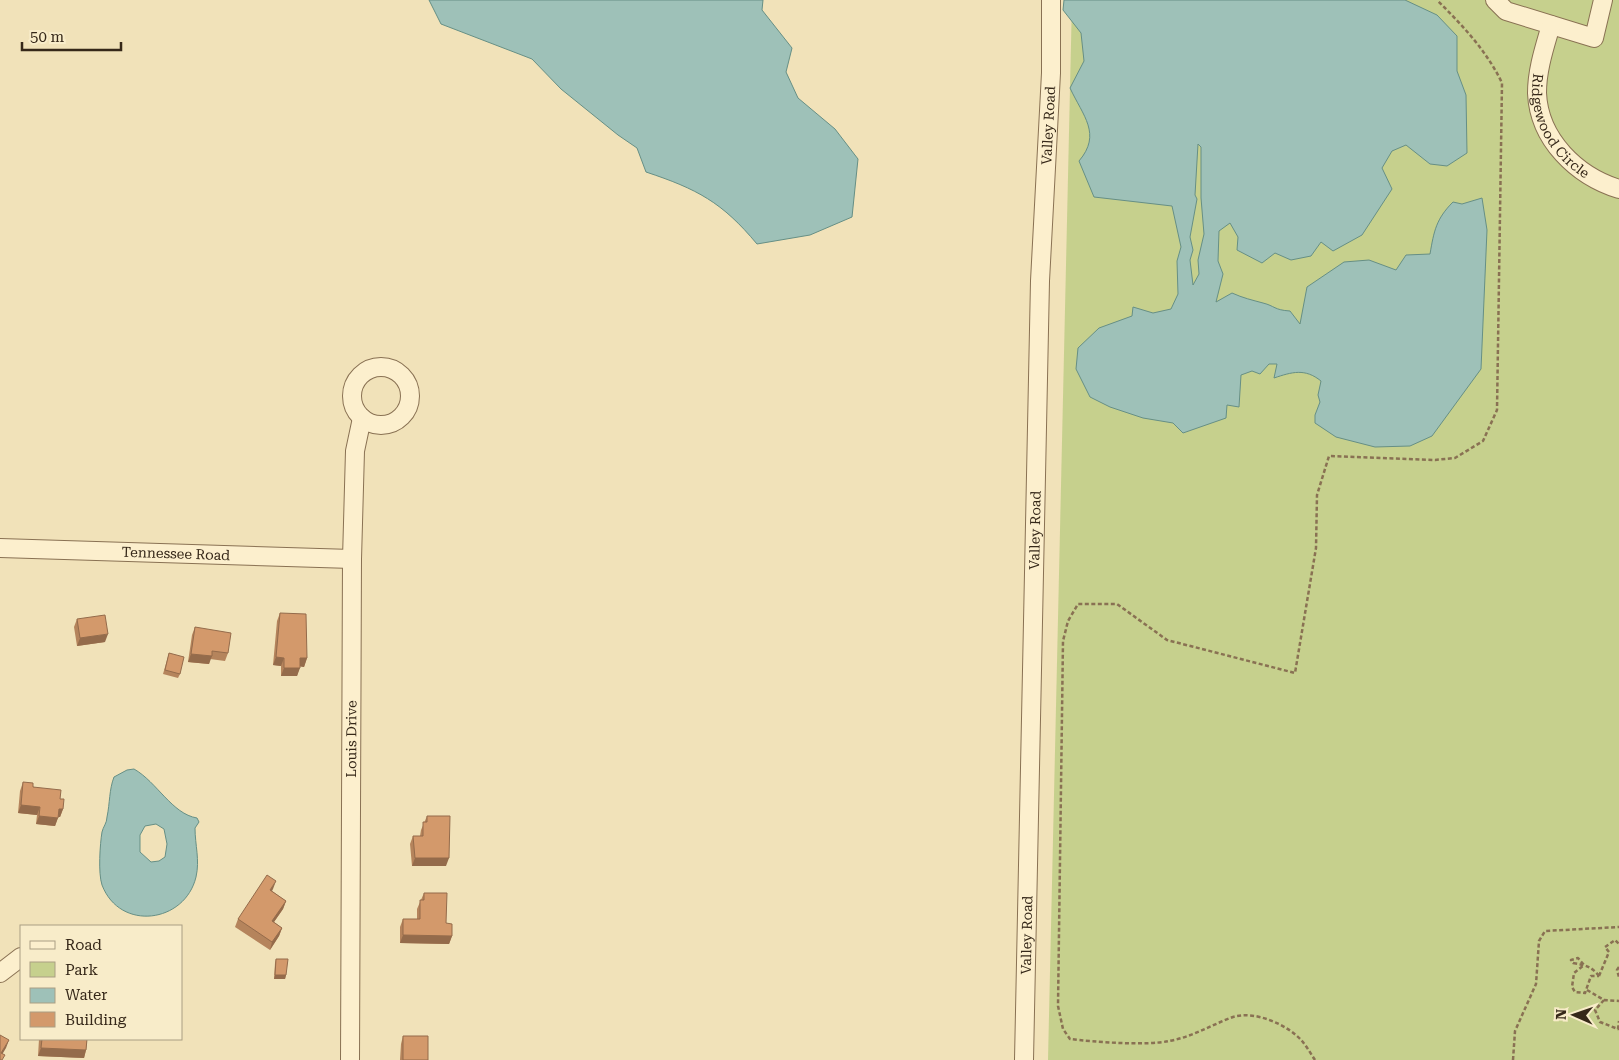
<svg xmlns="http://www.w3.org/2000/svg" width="1619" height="1060" font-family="'Roboto Serif',serif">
  <rect width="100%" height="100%" fill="#f1e2b9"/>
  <path fill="#c6d08d" d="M 1072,0 L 1619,0 L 1619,1060 L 1048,1060 Z"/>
  <path fill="#9ec1b8" stroke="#668f85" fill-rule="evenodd" d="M 429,0 L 763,0 L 762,10 L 792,48 L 786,72 L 798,98 L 835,129 L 858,159 L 852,217 L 810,235 L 757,244 C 722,202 697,189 646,172 L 637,148 L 618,135 L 561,89 L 532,59 L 441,24 Z
    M 1064,0 L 1405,0 L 1437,15 L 1457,36 L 1457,71 L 1466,95 L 1467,153 L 1447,166 L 1430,164 L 1406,145 L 1392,151 L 1382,168 L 1392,189 L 1362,235 L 1333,251 L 1321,242 L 1311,256 L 1291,260 L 1275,253 L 1262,263 L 1237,250 L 1238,237 L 1230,223 L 1219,231 L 1218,261 L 1223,274 L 1216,302 L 1232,293 C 1243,298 1252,300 1263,303 C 1275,306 1274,310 1290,311 L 1300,324 L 1307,287 L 1344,262 L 1369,260 L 1396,270 L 1406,255 L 1430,254 C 1434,231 1436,219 1453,202 L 1462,204 L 1482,198 L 1487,230 L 1481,369 L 1432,436 L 1410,446 L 1375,447 L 1336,437 L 1315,423 L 1315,415 L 1320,402 L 1318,395 L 1321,381 C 1305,368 1292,372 1274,378 L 1277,364 L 1269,364 L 1260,374 L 1252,371 L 1241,375 L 1239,407 L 1227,405 L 1226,418 L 1183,433 L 1173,423 L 1143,418 L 1110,407 L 1090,397 L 1076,369 L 1078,348 L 1099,328 L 1132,316 L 1133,307 L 1153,313 L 1171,309 L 1178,294 L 1177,261 L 1181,247 L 1172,206 L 1094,197 L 1079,161 C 1102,134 1083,116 1070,88 L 1084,61 L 1081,33 L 1063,10 ZM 1198,144 L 1201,147 L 1201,198 L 1204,234 L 1198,260 L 1199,274 L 1193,285 L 1190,260 L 1193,250 L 1190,237 L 1197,199 L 1195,195 Z
    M 134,769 C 157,782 172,814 197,818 L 199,822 L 195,828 C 195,845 200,860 196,877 C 185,923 120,932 102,885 C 98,873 100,844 102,832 C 103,827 107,823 107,817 C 110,803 109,790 114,777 L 127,770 ZM 156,824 L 164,829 L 167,844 L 165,857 L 159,861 L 151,862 L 140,852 L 140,835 L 145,826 Z"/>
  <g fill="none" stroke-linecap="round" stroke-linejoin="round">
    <defs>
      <g id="minor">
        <path d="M 1495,0 L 1506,11 L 1594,38 L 1603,0"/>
        <path id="s1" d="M 1551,25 C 1545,46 1537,69 1537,93 C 1539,140 1577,176 1619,189"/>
        <circle cx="381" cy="396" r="29"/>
        <path id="s2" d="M 0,548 L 352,559"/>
        <path d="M 0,973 L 21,957"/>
        <path id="s3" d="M 350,1060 L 352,559 L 355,451 L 362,418"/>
        <path id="s4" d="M 1024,1060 L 1040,281 L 1051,73 L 1051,0"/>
      </g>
    </defs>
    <use href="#minor" stroke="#897153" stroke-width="20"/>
    <path stroke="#897153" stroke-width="2.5" stroke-dasharray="4 2.5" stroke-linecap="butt" d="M 1619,967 L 1617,970 L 1619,977
      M 1599,976 C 1591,966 1585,965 1573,963 L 1571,960 L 1578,958 L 1584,965 L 1574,973 L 1572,987 L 1575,992 L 1585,993 L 1591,976 L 1599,976
      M 1599,976 L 1609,952 L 1605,947 L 1615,940 L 1619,944
      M 1587,990 L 1604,1000 L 1619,1001
      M 1604,1000 L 1595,1010 L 1600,1022 L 1618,1029 L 1619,1021
      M 1315,1060 C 1311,1054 1307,1047 1302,1041 C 1288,1025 1255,1010 1233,1017 C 1211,1025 1192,1037 1169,1041 C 1146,1046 1094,1042 1070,1039 L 1063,1029 L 1058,1006 L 1063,641 L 1068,621 L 1078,604 L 1117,604 L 1167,640 L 1295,673 L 1316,548 L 1317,495 L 1329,456 L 1435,460 L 1455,458 L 1483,441 L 1497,410 L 1502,83 C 1487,51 1462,25 1437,0
      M 1513,1060 L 1515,1031 L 1536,984 L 1539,941 L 1545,931 L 1619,927"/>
    <use href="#minor" stroke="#fcefcd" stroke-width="18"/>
  </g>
  <path fill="#b5845c" d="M 280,613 L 307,658 L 304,667 L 300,666 L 297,676 L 281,676 L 281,666 L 273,665 L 277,621 Z
    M 77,619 L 105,642 L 77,646 L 74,627 Z
    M 195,627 L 228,653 L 225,661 L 210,659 L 209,664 L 188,662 L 192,635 Z
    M 169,653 L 180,674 L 178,678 L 163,674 Z
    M 23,782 L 60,799 L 63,809 L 60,817 L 58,817 L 55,826 L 36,824 L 37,815 L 18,813 L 20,791 Z
    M 427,816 L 446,866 L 412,866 L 410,844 L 413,836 L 420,836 L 421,830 Z
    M 273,889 L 272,891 L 286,901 L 283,909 L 274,922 L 282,928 L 279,936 L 270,950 L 235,927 L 238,919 Z
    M 424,893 L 446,923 L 452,936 L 449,944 L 400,943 L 400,927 L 403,919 L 417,919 L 417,909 Z
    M 276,959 L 286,975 L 285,979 L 274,979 L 275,963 Z
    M 403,1036 L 428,1060 L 400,1060 L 401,1044 Z
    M 39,1039 L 87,1039 L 86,1050 L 84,1058 L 38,1056 Z"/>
  <path fill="#946b4b" d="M 108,634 L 105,642 L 77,646 L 80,638 Z
    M 191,654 L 212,656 L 209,664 L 188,662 Z
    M 276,657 L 284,658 L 281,666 L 273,665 Z
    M 300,658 L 307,658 L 304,667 L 297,666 Z
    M 284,668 L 300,668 L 297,676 L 281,676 Z
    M 21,805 L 40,807 L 37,815 L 18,813 Z
    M 59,809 L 63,809 L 60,817 L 56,817 Z
    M 39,816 L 58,818 L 55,826 L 36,824 Z
    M 415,858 L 449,858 L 446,866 L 412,866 Z
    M 276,881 L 273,889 L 267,898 L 270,890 Z
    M 286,901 L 283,909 L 269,929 L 272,921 Z
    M 282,928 L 279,936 L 270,950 L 272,942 Z
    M 403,935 L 452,936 L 449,944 L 400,943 Z
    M 275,975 L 286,975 L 285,979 L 274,979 Z
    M 9,1040 L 6,1048 L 0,1058 L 1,1053 Z
    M 41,1048 L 86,1050 L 84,1058 L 38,1056 Z"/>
  <path fill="#d3996b" stroke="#946b4b" d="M 280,613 L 306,614 L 307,658 L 300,658 L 300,668 L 284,668 L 284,658 L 276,657 Z
    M 105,615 L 108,634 L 80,638 L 77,619 Z
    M 195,627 L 231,633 L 228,653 L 212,651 L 212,656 L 191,654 Z
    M 169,653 L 184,657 L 180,674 L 165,670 Z
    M 23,782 L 33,783 L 33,787 L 61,790 L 60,799 L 64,799 L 63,809 L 59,809 L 58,818 L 39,816 L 40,807 L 21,805 Z
    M 427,816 L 450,816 L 449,858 L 415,858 L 413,836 L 423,836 L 423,822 L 427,822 Z
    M 267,875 L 276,881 L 270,890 L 286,901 L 272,921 L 282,928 L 272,942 L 238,919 Z
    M 424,893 L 447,893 L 446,923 L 452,924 L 452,936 L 403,935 L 403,919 L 420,919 L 420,900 L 424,900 Z
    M 276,959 L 288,959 L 286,975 L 275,975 Z
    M 0,1035 L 9,1040 L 1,1053 L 5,1055 L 2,1060 L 0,1060 Z
    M 403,1036 L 428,1036 L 428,1060 L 403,1060 Z
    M 42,1039 L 87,1039 L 86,1050 L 41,1048 Z"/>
  <g text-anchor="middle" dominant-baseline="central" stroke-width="4" stroke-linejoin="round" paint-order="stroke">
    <g font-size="14" fill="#362819" stroke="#f8ecc9">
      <text stroke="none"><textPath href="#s1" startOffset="110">Ridgewood Circle</textPath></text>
      <text stroke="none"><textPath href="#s4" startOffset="935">Valley Road</textPath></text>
      <text stroke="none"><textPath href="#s4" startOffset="530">Valley Road</textPath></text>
      <text stroke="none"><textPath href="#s2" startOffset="176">Tennessee Road</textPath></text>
      <text stroke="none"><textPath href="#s3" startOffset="321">Louis Drive</textPath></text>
      <text stroke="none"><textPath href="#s4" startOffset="125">Valley Road</textPath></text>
    </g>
  </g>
  <rect x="20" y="925" width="162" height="115" fill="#f8ecc9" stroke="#aa9e83"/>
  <rect x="30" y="941" width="25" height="8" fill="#fcefcd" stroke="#aa9e83"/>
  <text x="65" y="950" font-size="15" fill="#362819">Road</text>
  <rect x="30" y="962" width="25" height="15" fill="#c6d08d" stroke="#aa9e83"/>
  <text x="65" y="975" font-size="15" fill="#362819">Park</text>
  <rect x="30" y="988" width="25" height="15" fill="#9ec1b8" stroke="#aa9e83"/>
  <text x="65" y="1000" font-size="15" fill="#362819">Water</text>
  <rect x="30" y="1012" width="25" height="15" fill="#d3996b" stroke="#aa9e83"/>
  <text x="65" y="1025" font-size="15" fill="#362819">Building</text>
  <g transform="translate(1574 1015) rotate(272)" stroke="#f8ecc9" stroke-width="4" paint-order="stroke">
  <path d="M0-4L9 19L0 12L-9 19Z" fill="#362819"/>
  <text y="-8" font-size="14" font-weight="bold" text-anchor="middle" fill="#362819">N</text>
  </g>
  <path d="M22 42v8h99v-8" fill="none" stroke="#362819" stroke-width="2.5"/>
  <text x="30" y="42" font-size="15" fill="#362819" stroke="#f8ecc9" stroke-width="4" paint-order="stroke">50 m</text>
</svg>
